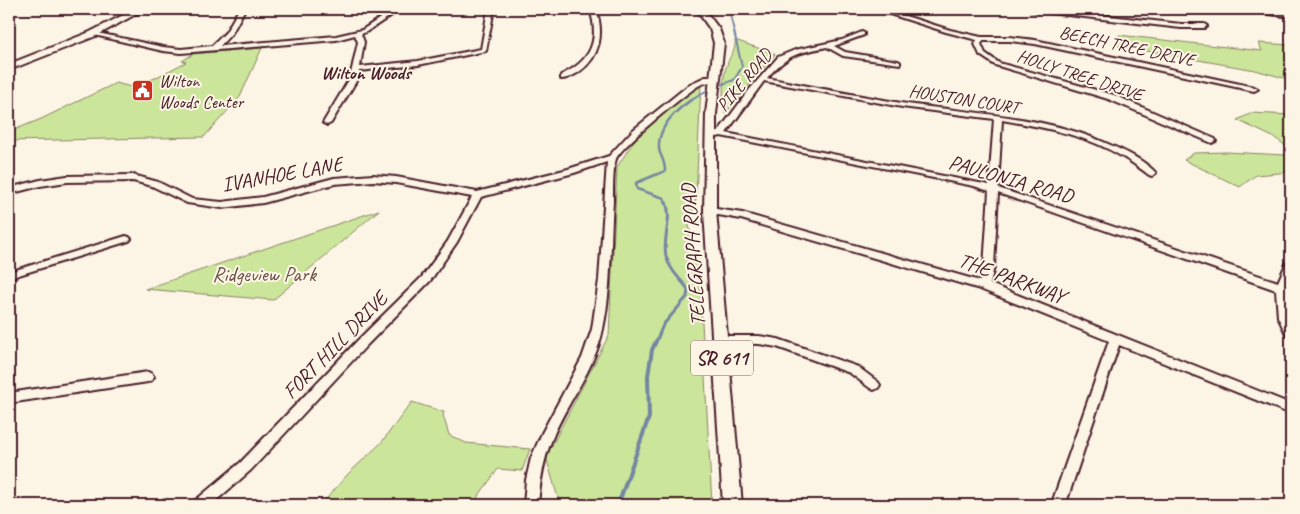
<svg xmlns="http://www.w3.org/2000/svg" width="1300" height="514" font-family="Caveat,sans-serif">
  <rect width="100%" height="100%" fill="#fcf5e5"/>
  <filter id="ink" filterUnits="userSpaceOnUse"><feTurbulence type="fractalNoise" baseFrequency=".02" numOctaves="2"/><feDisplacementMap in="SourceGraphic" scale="10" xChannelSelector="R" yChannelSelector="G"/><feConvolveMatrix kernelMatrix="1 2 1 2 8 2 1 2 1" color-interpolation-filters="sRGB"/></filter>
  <g filter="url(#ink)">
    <path fill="#cbe59b" stroke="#8a8263" d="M 1119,35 L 1262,51 L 1259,43 L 1291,45 L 1291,80 L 1255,70 L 1118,46 Z
      M 735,40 L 775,54 L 725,114 C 722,101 722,75 728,62 C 731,53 736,51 735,40 Z
      M 262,48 L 240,97 L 204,137 L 9,141 L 9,132 L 41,119 L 116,83 L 135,88 L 186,62 L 182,61 L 193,54 Z
      M 701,82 L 696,199 L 689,226 L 699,267 L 712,505 L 560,505 L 546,457 L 609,335 L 617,167 L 637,136 Z
      M 1252,113 L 1291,115 L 1291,172 L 1256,175 L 1240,187 L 1184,160 L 1194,153 L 1226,152 L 1285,155 L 1290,149 L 1275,138 L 1237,120 Z
      M 379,210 L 273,300 L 145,289 L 157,285 Z
      M 412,402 L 444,412 L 443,415 L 449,435 L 466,443 L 530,449 L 522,471 L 498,469 L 477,498 L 480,505 L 321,505 L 348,474 L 381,443 Z"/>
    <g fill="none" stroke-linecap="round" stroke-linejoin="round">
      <path stroke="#7586a2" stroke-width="2" d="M 720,85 L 734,80 L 742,67 L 729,9"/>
      <path stroke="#7586a2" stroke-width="2.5" d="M 666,203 L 664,198 L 637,189 L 636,183 L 665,171 C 665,160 660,156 659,149 C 657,122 686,101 707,91"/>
      <path stroke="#7586a2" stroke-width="3" d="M 656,342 L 663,325 L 687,297 L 688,289 C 680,279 669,269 666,256 C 662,238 673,219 666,202"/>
      <path stroke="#7586a2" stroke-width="4" d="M 618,505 L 649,417 L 648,376 L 652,350 L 656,341"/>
      <defs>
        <path id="minor" d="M 106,9 L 131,9 L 140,11 L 137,13 L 109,11 Z
          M 239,9 L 245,9 L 232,33 L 220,46 L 336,36 L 362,30 L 394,9 L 401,9 L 366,32 L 361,34 L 364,42 L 360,67 L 418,61 L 481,49 L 488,9 L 494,9 L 486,51 L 418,65 L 359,71 L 358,78 L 331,123 L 327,125 L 323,123 L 350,78 L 358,42 L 355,35 L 336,40 L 181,53 L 163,51 L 90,34 L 93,32 L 163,47 L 181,49 L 212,46 L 226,32 Z
          M 590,9 L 596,9 C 604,33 601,56 579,72 C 574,75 568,79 561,79 L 561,75 C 591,61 600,41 590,9 Z
          M 874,9 L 883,9 L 950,30 L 981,37 L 1010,37 L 1035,40 L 1254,87 L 1258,89 L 1254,91 L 1035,44 L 1010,41 L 983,41 L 981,44 L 985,53 L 999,63 L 1114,95 L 1215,139 L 1216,141 L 1212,143 L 1108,99 L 995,65 L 980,55 L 975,44 L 977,40 L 946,32 Z
          M 1029,9 L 1046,9 L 1181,24 L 1204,24 L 1207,26 L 1204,28 L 1181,28 L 1032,11 Z
          M 1246,9 L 1260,9 L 1291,13 L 1291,17 L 1249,11 Z
          M 862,32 L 864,33 L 864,35 L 834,46 L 845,52 L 898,61 L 900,62 L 900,64 L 843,56 L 827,47 C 797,53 788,54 767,78 C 811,87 856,95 901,103 C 973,114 1048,115 1115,147 C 1129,153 1146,162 1156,173 L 1152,176 L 1149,175 C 1141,169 1132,162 1123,157 C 1087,135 1043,127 1002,120 L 998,188 L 1278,282 L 1286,264 L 1291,261 C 1291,273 1287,285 1287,297 C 1287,311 1292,323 1291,337 L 1287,336 L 1278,317 L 1276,290 L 998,193 L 994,267 L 990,284 L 1291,404 L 1291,414 L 1119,345 L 1067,500 L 1065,504 L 1057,505 L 1053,500 L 1109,341 L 980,289 L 741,219 L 707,213 L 705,211 L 710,208 L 742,213 L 980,281 L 984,267 L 989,191 L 974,186 L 721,136 L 717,137 L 713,135 L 718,132 L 750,89 L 778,57 L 795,50 L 842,40 ZM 764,81 L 902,107 L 994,119 L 989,185 L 726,133 Z
          M 705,77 L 715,77 L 719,79 C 713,83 706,81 698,86 C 684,95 621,146 616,159 C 613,167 613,191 613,201 C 610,243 612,287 603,329 C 595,369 567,402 552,439 C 543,461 540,482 538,505 L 524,505 L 526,480 L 531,458 L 542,433 L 582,358 L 592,329 L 599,280 L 607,162 L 574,173 L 481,197 L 457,242 L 430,281 L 367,345 L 251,470 L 211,505 L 194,505 L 196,500 L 241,462 L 359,339 L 422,277 L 448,241 L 472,197 L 396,183 L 373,181 L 334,184 L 263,203 L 222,208 L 187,203 L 152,186 L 133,181 L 67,182 L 40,186 L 9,194 L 9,188 L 40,180 L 67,176 L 133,175 L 158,182 L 192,199 L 222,202 L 263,197 L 334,178 L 373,175 L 396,177 L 477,192 L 568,169 L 609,156 L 633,130 L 690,84 Z
          M 126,236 L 129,237 L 131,239 L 129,241 L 9,278 L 9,272 Z
          M 721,336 L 759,336 L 778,339 L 858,367 L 878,382 L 880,385 L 878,388 L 874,390 L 870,388 L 850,373 L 777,347 L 759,344 L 717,343 L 715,340 L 717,337 Z
          M 148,372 L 152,374 L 154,377 L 152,380 L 148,382 L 9,403 L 9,393 Z"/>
        <path id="major" d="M 135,9 L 145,9 L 96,36 L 9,70 L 9,64 L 90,32 Z
          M 696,9 L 704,9 L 719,29 L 724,43 L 716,114 L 716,211 L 742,505 L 723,505 L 704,211 L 706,114 L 714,43 L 710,29 Z"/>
      </defs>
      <use href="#minor" stroke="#4a1f2b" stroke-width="4"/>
      <use href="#major" stroke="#4a1f2b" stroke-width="4"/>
      <use href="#minor" fill="#fcf5e5" fill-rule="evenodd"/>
      <use href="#major" fill="#fcf5e5" fill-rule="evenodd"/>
    </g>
  </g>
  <defs>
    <symbol id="civic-square" viewBox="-11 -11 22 22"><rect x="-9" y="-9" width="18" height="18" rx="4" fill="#c8321e" stroke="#fcf5e5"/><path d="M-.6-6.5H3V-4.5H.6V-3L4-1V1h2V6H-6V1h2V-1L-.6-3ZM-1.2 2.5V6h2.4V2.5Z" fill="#fff"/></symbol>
  </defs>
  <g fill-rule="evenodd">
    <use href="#civic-square" x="130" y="78" width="25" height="25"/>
  </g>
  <g text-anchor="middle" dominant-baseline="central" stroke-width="4" stroke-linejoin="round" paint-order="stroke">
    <g font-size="18" fill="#4a1f2b" stroke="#fcf5e5">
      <text transform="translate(1127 46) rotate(12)">BEECH TREE DRIVE</text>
      <text transform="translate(1080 75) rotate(18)">HOLLY TREE DRIVE</text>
      <text transform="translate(744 80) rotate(-50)">PIKE ROAD</text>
      <text transform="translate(964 99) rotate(9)">HOUSTON COURT</text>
    </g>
    <g font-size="18" fill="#4a1f2b" stroke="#fcf5e5" text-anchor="start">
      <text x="159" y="81">Wilton<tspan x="159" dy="21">Woods Center</tspan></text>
    </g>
    <g font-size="19" font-weight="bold" fill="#4a1f2b" stroke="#fcf5e5">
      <text x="366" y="73">Wilton Woods</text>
    </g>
    <rect fill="#fcf5e5" stroke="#7f5f63" stroke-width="1" x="691" y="340.5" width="62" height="35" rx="4"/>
    <g font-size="20" font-weight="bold" fill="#4a1f2b">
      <text x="722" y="358">SR 611</text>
    </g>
    <g font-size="21" fill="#4a1f2b" stroke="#fcf5e5">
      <text transform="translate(282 174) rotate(-10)">IVANHOE LANE</text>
      <text transform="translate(1011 179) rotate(16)">PAULONIA ROAD</text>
      <text transform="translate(693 255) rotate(-94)">TELEGRAPH ROAD</text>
      <text transform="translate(1012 278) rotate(20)">THE PARKWAY</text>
      <text transform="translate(335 345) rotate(-46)">FORT HILL DRIVE</text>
    </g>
    <g font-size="21" fill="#6a5047" stroke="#fcf5e5">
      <text x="264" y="274">Ridgeview Park</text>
    </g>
  </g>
  <rect width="1300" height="514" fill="none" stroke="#fcf5e5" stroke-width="30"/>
  <rect x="15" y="15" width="1270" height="484" fill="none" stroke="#4a1f2b" stroke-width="2" filter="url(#ink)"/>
</svg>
